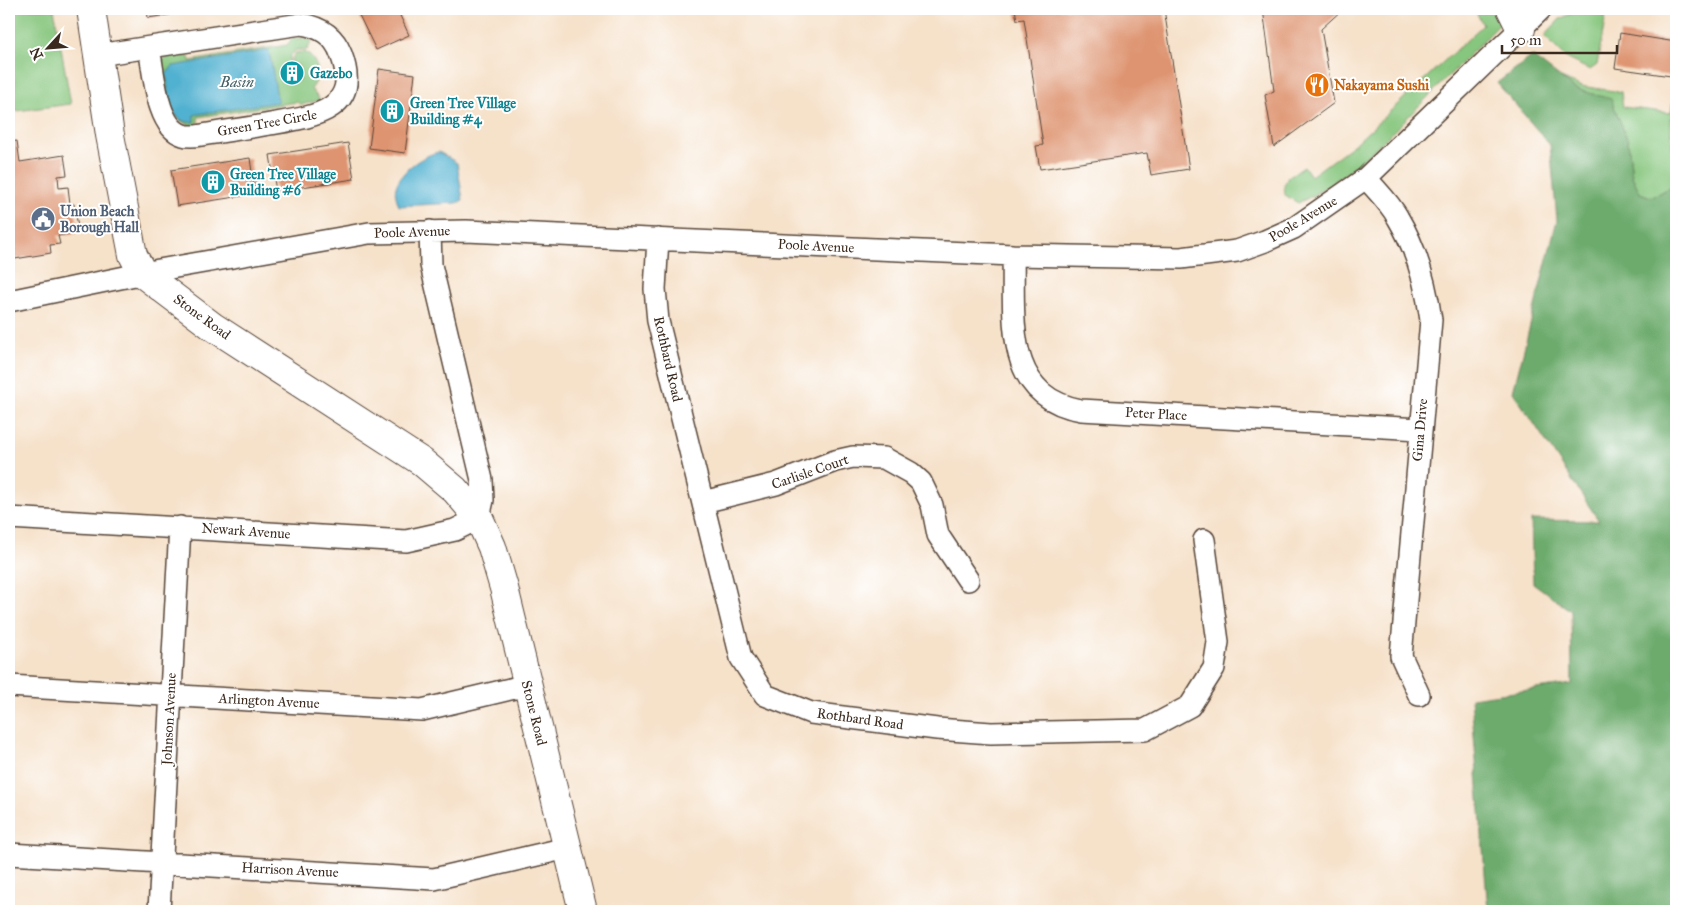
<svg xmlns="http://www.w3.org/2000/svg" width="1685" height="920" font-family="'IM FELL Great Primer',serif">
  <rect width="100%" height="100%" fill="#fff"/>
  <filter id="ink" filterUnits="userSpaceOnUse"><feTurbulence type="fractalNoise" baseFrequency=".02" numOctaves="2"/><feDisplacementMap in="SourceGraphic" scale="10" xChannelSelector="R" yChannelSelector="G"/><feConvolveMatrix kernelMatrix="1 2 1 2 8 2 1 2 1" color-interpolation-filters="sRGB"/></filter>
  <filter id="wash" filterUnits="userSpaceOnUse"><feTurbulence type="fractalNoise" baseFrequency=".0096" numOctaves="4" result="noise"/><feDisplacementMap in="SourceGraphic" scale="20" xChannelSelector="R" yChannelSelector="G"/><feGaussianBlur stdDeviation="1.12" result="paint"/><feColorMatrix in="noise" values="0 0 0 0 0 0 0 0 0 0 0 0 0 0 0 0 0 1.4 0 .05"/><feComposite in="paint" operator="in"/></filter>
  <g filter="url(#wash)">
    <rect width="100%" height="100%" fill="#f6e1c9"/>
    <path fill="#87c67e" stroke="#61784e" d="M 9,9 L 54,9 L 71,104 L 9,112 Z
      M 1483,9 L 1497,9 L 1501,16 L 1499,25 C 1472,52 1445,80 1418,107 C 1382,143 1344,181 1298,203 L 1285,195 L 1284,185 L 1288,177 L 1304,166 L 1311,176 L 1357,142 L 1483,25 L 1476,12 Z
      M 1580,9 L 1607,9 L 1597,65 L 1590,70 L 1567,59 L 1544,36 L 1560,19 Z
      M 302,38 L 312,41 L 307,50 L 296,50 L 290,56 L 290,67 L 284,68 L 286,81 L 300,79 L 298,65 L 292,66 L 292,59 L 295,53 L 305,52 C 319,61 322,77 311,89 L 320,100 L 301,105 L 297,102 L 198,117 L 198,122 L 195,126 C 164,122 166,89 162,65 L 163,59 L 173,53 L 181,52 L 189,57 L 190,61 L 287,45 L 292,39 Z
      M 1561,78 L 1580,86 L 1621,92 L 1623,107 L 1671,113 L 1673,100 L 1676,99 L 1676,119 L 1670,118 L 1676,193 L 1674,190 L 1669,188 L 1651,197 L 1640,193 L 1632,176 L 1628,141 L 1611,100 L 1575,89 Z"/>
    <path fill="#6dab6d" stroke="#546a46" d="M 1532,56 L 1575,89 L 1611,99 L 1628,141 L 1632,176 L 1640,193 L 1651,197 L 1669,188 L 1674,190 L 1676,193 L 1676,911 L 1488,911 L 1471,698 L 1572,684 L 1571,611 L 1533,583 L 1531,520 L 1599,521 L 1513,392 L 1557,220 L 1550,145 L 1497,83 Z"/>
    <path fill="#51b1d0" stroke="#466e77" d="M 269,50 L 278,102 L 194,115 L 194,122 C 168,125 169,93 166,74 L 173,66 Z
      M 439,152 L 457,163 L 463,200 L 457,203 L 399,206 C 397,200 394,193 396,187 C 401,170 423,155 439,152 Z"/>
    <g id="blocks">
      <path fill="#de9471" d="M 147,9 L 201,9 L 201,10 L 148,18 Z
        M 356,9 L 397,9 L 409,35 L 376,50 Z
        M 1015,9 L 1164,9 L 1189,169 L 1151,175 L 1147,153 L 1040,169 L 1036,146 L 1043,145 L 1024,19 L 1017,20 Z
        M 1263,9 L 1343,9 L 1321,29 L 1334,103 L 1274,147 L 1265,95 L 1274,91 Z
        M 1620,33 L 1676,42 L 1671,76 L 1615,68 Z
        M 298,65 L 300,79 L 286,81 L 284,67 Z
        M 379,69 L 415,74 L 405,153 L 369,148 Z
        M 17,141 L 20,162 L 64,155 L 67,175 L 58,176 L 59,188 L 68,187 L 70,204 L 74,204 L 79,232 L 58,236 L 60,244 L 50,245 L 51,253 L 9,260 L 9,142 Z
        M 348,143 L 354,179 L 276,191 L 270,155 Z
        M 250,158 L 255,194 L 177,206 L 171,170 Z"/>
    </g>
  </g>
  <g filter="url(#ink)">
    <use href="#blocks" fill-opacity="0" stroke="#574538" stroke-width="1"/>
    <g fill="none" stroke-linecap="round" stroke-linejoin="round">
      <defs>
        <path id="minor" d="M 98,55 L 301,24 C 320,27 334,35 341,54 C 363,112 311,117 270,124 C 248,128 225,131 202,135 C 196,136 189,137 183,135 C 156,127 154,71 149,48
          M 1366,178 C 1377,191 1390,203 1398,218 C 1417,250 1426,283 1431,320 L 1401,656 L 1419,695
          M 658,239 L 655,289 L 658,321 L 741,658 L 765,695 L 811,713 L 937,729 L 991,733 L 1145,730 L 1190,706 L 1214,668 L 1218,642 L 1204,540
          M 1013,255 C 1015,317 1002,396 1081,410 L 1420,429
          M 9,301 L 159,270 L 369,233 L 466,231 L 1013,255 L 1181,258 L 1237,251 L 1265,241 L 1294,228 L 1366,178 L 1541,9
          M 703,502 L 776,484 L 835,461 L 853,457 L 884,458 L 911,473 L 921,482 L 932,505 L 938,535 L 968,580
          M 9,518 L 406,541 L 455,530 L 479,518 L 483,500 L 482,480 L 431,265 L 430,231
          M 9,686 L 422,710 L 527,685
          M 9,854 L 434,879 L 567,848
          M 159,911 L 180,527"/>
        <path id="major" d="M 91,9 L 110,135 L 133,255 L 143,274 L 212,326 L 422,462 L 455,490 L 479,518 L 492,547 L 504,588 L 583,911"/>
        <path id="highway" d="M 1511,9 L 1521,29"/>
      </defs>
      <use href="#minor" stroke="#574538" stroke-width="24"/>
      <use href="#major" stroke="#574538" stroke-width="30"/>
      <use href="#highway" stroke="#574538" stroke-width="30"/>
      <use href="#minor" stroke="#fff" stroke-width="21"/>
      <use href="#major" stroke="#fff" stroke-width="28"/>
      <use href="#highway" stroke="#fff" stroke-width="28"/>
    </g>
  </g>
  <defs>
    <symbol id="building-disc" viewBox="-11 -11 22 22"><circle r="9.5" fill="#0f9aa8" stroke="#fff"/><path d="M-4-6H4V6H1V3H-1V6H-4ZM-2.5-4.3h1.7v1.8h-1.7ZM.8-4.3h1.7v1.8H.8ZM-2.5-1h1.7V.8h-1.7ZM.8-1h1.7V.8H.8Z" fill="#fff"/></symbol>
    <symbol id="restaurant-disc" viewBox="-11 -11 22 22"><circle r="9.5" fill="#e8710a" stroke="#fff"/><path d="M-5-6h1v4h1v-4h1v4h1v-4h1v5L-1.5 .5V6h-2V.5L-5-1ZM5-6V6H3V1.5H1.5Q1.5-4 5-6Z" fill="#fff"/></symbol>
    <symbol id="civic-disc" viewBox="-11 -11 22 22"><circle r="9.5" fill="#5c6f8a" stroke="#fff"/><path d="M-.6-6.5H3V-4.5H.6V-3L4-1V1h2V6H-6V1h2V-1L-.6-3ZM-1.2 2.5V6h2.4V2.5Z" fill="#fff"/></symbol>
  </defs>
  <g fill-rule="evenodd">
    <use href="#building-disc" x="278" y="59" width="28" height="28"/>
    <use href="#restaurant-disc" x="1303" y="71" width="28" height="28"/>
    <use href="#building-disc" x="378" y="97" width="28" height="28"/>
    <use href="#building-disc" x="199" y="168" width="28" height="28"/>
    <use href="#civic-disc" x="29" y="205" width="28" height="28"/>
  </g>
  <g text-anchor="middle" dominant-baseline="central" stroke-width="4" stroke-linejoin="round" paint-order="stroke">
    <g font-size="14" font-weight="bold" fill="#0d838f" stroke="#fff" text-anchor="start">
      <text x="310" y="73">Gazebo</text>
      <text x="410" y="103">Green Tree Village<tspan x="410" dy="16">Building #4</tspan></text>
      <text x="230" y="174">Green Tree Village<tspan x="230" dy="16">Building #6</tspan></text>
    </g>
    <g font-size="14" font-weight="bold" fill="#c56008" stroke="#fff" text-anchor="start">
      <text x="1334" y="85">Nakayama Sushi</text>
    </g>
    <g font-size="14" fill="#3b2a1e" stroke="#fff">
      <text transform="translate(267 123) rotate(-10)">Green Tree Circle</text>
      <text transform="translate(1303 219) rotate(-31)">Poole Avenue</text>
      <text transform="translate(412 232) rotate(-2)">Poole Avenue</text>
      <text transform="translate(816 246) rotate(3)">Poole Avenue</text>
      <text transform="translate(202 317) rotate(36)">Stone Road</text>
      <text transform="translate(668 359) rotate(77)">Rothbard Road</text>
      <text transform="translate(1156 414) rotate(3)">Peter Place</text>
      <text transform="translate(1420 430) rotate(-85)">Gina Drive</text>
      <text transform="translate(810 472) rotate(-19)">Carlisle Court</text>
      <text transform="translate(246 531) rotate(4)">Newark Avenue</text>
      <text transform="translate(269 701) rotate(3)">Arlington Avenue</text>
      <text transform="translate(534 713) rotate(76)">Stone Road</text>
      <text transform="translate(169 719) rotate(-87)">Johnson Avenue</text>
      <text transform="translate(860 719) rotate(8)">Rothbard Road</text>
      <text transform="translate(290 870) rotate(3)">Harrison Avenue</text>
    </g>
    <g font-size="14" font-weight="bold" fill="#4e5e75" stroke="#fff" text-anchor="start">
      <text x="60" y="211">Union Beach<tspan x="60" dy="16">Borough Hall</tspan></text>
    </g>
    <g font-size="15" font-style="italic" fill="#446065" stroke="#fff">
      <text x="237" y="82">Basin</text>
    </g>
  </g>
  <rect width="1685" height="920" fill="none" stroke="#fff" stroke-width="30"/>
  <g transform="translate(48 48) rotate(244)" stroke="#ffffff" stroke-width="4" paint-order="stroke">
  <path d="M0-4L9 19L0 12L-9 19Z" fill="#3b2a1e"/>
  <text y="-8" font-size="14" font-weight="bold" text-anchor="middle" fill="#3b2a1e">N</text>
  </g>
  <path d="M1502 45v8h115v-8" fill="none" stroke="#3b2a1e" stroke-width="2.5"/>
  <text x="1510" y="45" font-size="15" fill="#3b2a1e" stroke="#ffffff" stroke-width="4" paint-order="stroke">50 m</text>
</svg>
